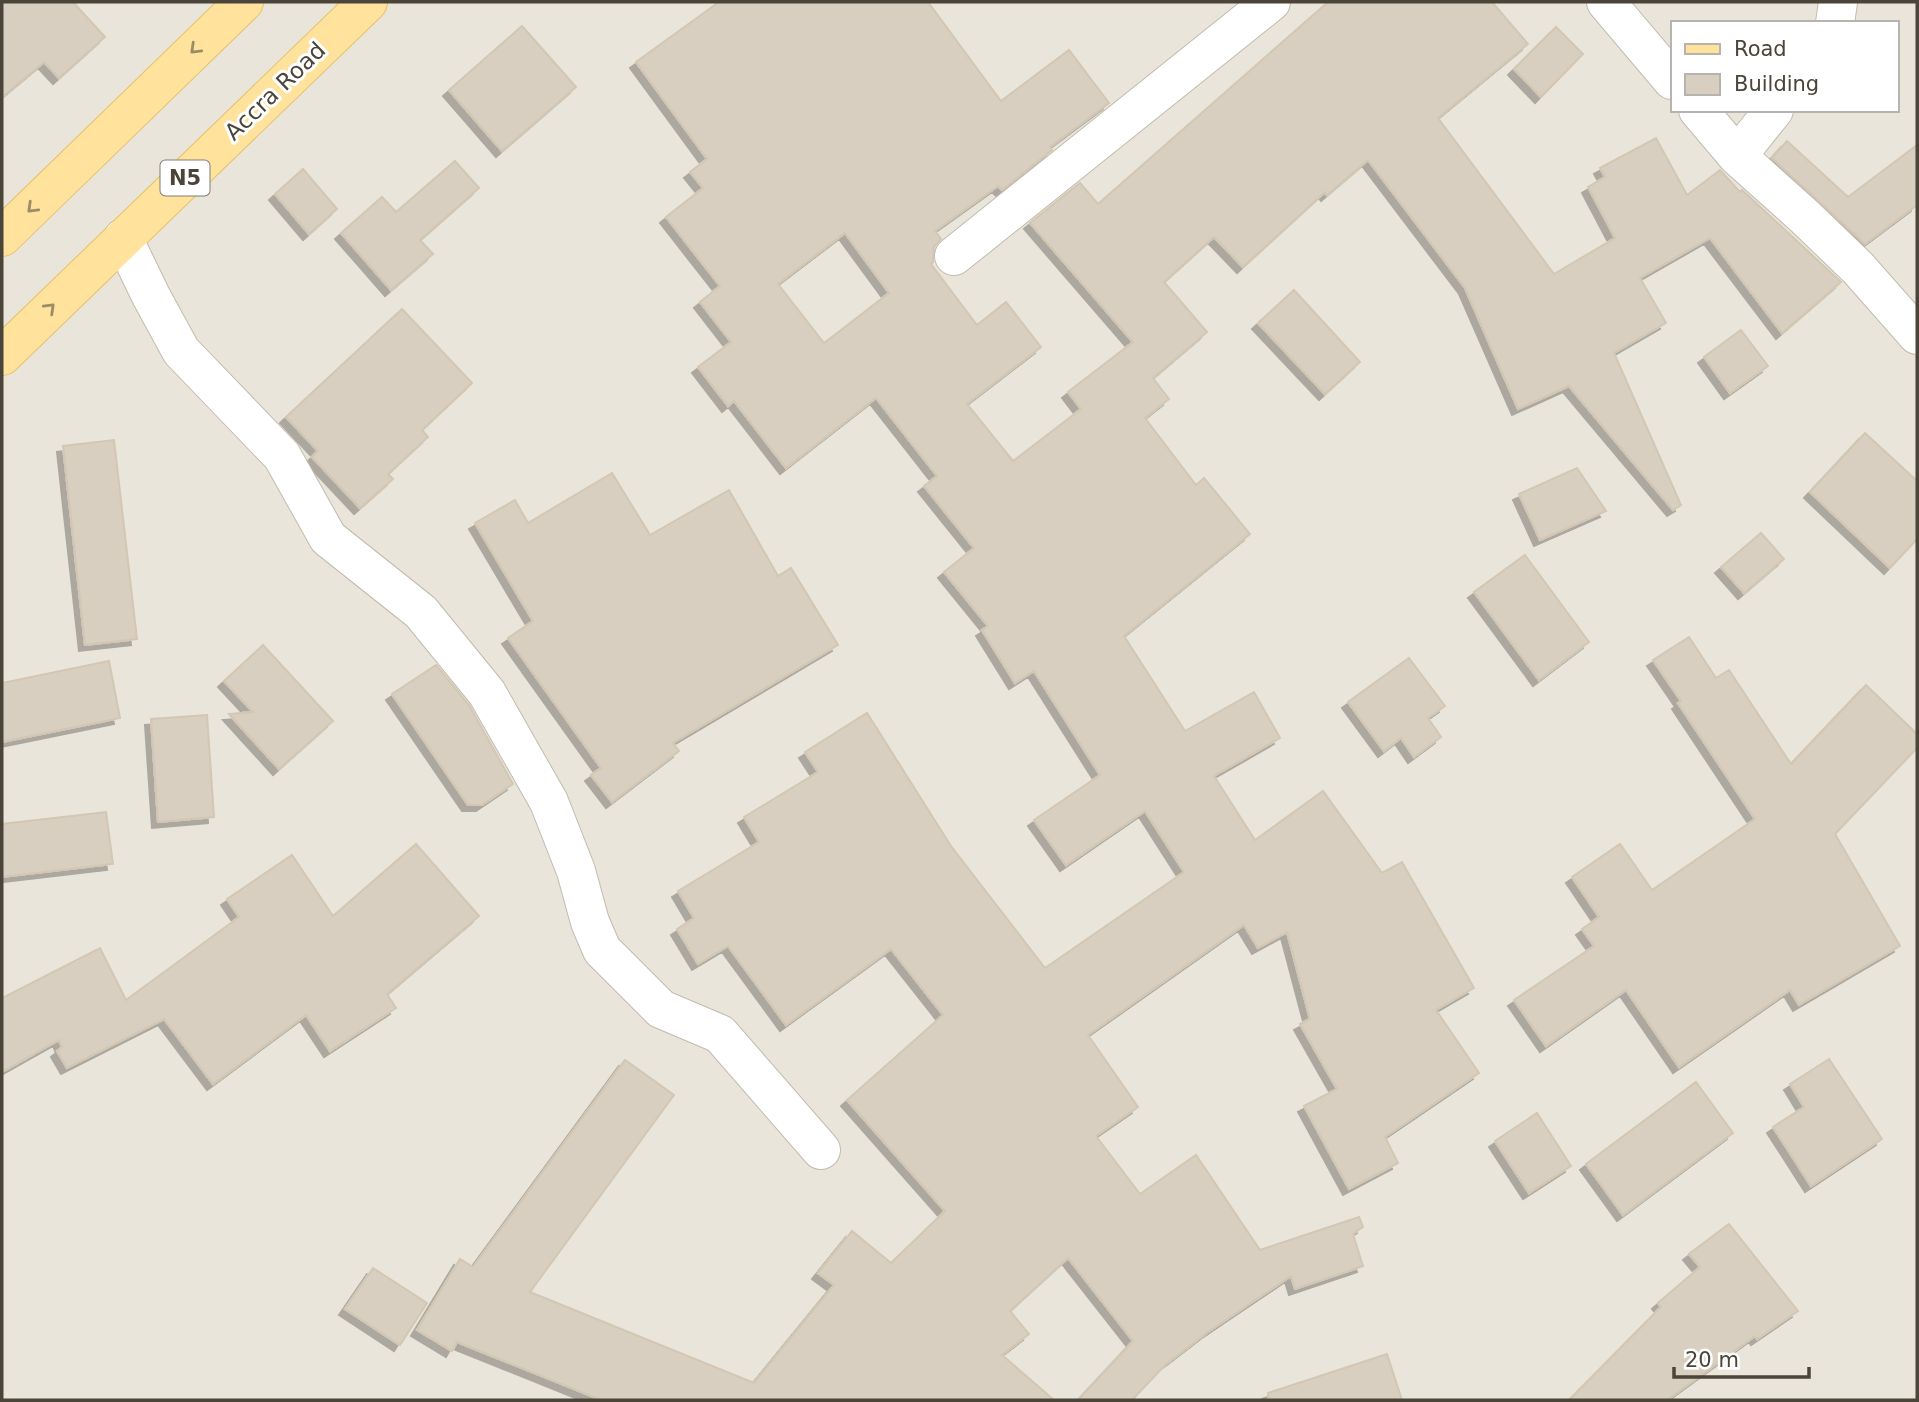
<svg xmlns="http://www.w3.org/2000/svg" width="1919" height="1402" font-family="'DejaVu Sans',sans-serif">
  <defs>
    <filter id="shadow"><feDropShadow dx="-6" dy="6" stdDeviation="0" flood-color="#0004"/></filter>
  </defs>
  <rect width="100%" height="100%" fill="#f6f3ec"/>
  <path fill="#eae5da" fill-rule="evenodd" d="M 2,2 L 1917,2 L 1917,1400 L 2,1400 ZM 1672,23 L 1896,23 L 1896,110 L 1672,110 Z"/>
  <path fill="#d8cfc1" stroke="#d3c7b4" stroke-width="2" fill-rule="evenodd" filter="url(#shadow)" d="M 2,2 L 73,2 L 105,37 L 59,78 L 44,62 L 2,97 Z
    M 719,2 L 928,2 L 1001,101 L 1069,50 L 1109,103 L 1050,147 L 1052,150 L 1002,190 L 998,186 L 935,231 L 941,239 L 934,247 L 933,262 L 931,264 L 977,325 L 1006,302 L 1041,347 L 967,404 L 1013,461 L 1081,409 L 1068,392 L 1133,342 L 1030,223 L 1080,183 L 1098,204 L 1328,2 L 1492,2 L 1528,44 L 1438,118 L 1554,274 L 1615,238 L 1588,187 L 1605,177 L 1600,168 L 1656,138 L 1687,195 L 1720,170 L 1740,192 L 1742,190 L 1841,282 L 1782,333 L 1710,238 L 1640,278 L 1666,323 L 1614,353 L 1681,505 L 1673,510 L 1569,386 L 1518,409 L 1465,288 L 1368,160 L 1327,195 L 1325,192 L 1243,267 L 1214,237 L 1164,282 L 1207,332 L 1153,378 L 1169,399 L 1145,418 L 1196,485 L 1204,478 L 1250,534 L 1124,636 L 1185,731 L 1254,692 L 1280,738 L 1214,776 L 1255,840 L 1323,791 L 1382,873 L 1402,862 L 1474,988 L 1436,1010 L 1479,1073 L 1385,1137 L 1398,1163 L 1349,1189 L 1304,1106 L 1337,1089 L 1300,1024 L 1310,1019 L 1287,932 L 1258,948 L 1244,925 L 1088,1035 L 1138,1107 L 1096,1136 L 1140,1194 L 1196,1155 L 1260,1250 L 1359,1217 L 1363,1227 L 1353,1234 L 1363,1266 L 1295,1289 L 1291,1276 L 1208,1332 L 1165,1365 L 1132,1400 L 1078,1400 L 1133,1341 L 1068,1258 L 1010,1311 L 1029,1334 L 1002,1355 L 1054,1400 L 601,1400 L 457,1342 L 452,1351 L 417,1330 L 460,1259 L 473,1267 L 625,1060 L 674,1095 L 530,1292 L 754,1383 L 834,1285 L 818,1273 L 852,1231 L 891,1263 L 945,1211 L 847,1100 L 943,1015 L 891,949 L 786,1025 L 728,946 L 698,964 L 677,929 L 694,918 L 678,891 L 759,842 L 744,817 L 818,772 L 805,752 L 867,713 L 951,846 L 1045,968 L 1184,872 L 1145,811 L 1066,865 L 1034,820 L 1100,775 L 1034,671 L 1015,683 L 982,630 L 988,626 L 944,572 L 974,548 L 924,486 L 937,476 L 876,398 L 786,468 L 734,401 L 728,406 L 698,367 L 731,342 L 700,302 L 720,286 L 666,217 L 703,188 L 690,172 L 707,159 L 636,62 ZM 845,233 L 889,293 L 824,343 L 778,284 Z
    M 522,26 L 576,87 L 502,151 L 449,90 Z
    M 1556,27 L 1583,54 L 1541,97 L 1514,69 Z
    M 1787,141 L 1848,197 L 1917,145 L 1917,205 L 1865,244 L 1772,158 Z
    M 455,161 L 479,188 L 420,240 L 433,254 L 391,290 L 341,233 L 382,197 L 396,212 Z
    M 303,169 L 337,209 L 309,234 L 275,194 Z
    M 1294,290 L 1360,362 L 1325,394 L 1258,323 Z
    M 402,309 L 472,383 L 422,430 L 428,437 L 388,474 L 393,479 L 360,508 L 312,457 L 318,451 L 286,417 Z
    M 1741,330 L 1768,366 L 1730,393 L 1704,357 Z
    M 1865,433 L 1917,481 L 1917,539 L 1890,568 L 1810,492 Z
    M 114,440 L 137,639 L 85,645 L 63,446 Z
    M 1577,468 L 1606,511 L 1540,540 L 1519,494 Z
    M 612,473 L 650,535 L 729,490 L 778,576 L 791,568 L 838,645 L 673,743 L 679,751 L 612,802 L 591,775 L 601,768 L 508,638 L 533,621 L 475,523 L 515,500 L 528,523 Z
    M 1761,533 L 1784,559 L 1744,593 L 1721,567 Z
    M 1525,555 L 1589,642 L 1539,680 L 1474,592 Z
    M 1689,637 L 1716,678 L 1729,670 L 1791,764 L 1866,685 L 1917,734 L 1917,748 L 1835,834 L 1900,946 L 1799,1005 L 1790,990 L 1679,1067 L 1626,990 L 1546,1046 L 1514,1000 L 1594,946 L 1582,929 L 1599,917 L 1572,877 L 1620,844 L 1652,890 L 1755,819 L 1678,703 L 1681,701 L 1653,660 Z
    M 263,645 L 333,721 L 279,769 L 229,714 L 253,712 L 224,681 Z
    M 1409,658 L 1445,706 L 1428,718 L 1441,737 L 1414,757 L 1401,738 L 1384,751 L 1348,702 Z
    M 109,661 L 120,718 L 2,742 L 2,683 Z
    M 436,665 L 469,705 L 513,784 L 482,805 L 468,805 L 392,694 Z
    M 207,715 L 214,817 L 158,822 L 151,719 Z
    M 106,812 L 113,864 L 2,877 L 2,824 Z
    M 416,844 L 479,916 L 387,994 L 396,1008 L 330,1051 L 306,1015 L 213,1084 L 164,1019 L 67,1068 L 57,1051 L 62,1047 L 59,1040 L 2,1072 L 2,998 L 100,948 L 126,1000 L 239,917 L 227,899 L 292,855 L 333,916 Z
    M 1829,1059 L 1882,1139 L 1811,1186 L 1773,1127 L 1804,1107 L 1790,1084 Z
    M 1696,1082 L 1733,1133 L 1623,1215 L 1586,1164 Z
    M 1537,1113 L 1571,1166 L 1529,1193 L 1495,1141 Z
    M 1729,1224 L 1798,1311 L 1757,1339 L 1755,1336 L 1667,1400 L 1569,1400 L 1661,1307 L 1658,1303 L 1700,1267 L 1689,1254 Z
    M 373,1268 L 427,1303 L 400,1345 L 345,1309 Z
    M 1387,1354 L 1402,1400 L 1269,1400 L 1268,1393 Z"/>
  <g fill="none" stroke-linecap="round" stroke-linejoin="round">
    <defs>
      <path id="street" d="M 1606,2 L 1672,80
        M 1835,23 L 1838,2
        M 1698,110 L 1737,156 L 1805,217 L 1858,268 L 1917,335
        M 1737,156 L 1774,110
        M 123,238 L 151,296 L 181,351 L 282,456 L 328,538 L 421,612 L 487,693 L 549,802 L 576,871 L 590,922 L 602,950 L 661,1009 L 720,1034 L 821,1150
        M 954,256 L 1271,2"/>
      <path id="primary" d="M 2,237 L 244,2
        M 2,356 L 368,2"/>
    </defs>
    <use href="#street" stroke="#c2bbae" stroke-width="40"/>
    <use href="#primary" stroke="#e6c16a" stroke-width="40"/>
    <use href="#street" stroke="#fff" stroke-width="38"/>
    <use href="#primary" stroke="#ffe39c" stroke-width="38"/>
  </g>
  <defs><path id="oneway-chevron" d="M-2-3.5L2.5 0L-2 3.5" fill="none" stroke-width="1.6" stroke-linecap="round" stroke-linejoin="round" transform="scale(1.75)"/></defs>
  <g stroke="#9c8c66">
    <use href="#oneway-chevron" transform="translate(195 49) rotate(136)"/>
    <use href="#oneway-chevron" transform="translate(32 208) rotate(136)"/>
    <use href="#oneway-chevron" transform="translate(50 308) rotate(-44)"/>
  </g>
  <g text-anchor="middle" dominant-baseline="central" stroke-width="6" stroke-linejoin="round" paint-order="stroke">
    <rect fill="#fff" stroke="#817c74" stroke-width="2" x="160.5" y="160.5" width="49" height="35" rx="5"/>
    <g font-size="21" font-weight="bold" fill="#4b4439">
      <text x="185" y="178">N5</text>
    </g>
    <g font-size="23" fill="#4b4439" stroke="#fff">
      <text transform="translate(275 91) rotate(-44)">Accra Road</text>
    </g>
  </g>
  <rect width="1919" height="1402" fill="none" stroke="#4b4439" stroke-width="7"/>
  <rect x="1671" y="21" width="228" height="91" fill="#ffffff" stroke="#b7b4b0" stroke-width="2"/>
  <rect x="1685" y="44" width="35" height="10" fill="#ffe39c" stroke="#b7b4b0" stroke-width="2"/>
  <text x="1734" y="56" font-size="21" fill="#4b4439">Road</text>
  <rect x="1685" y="74" width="35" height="21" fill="#d8cfc1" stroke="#b7b4b0" stroke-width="2"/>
  <text x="1734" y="91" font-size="21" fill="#4b4439">Building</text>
  <path d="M1674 1367v10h135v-10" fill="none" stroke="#4b4439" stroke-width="3.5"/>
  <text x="1685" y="1367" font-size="21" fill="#4b4439" stroke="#ffffff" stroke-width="5" paint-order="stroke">20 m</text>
</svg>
